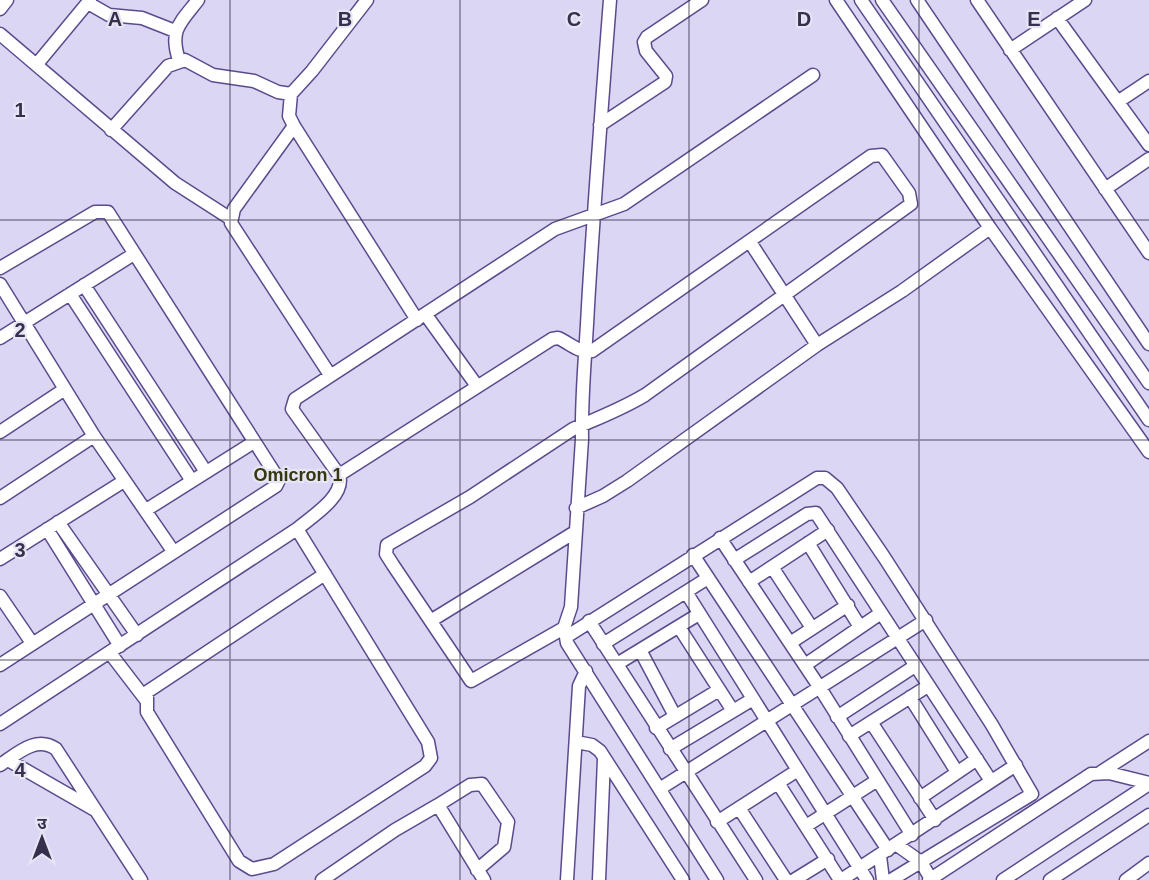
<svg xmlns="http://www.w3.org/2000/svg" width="1149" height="880" font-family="Helvetica,'Noto Sans Devanagari',sans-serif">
  <rect width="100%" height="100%" fill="#dbd6f4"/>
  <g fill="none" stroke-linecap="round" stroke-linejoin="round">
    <defs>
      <path id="minor" d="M 836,0 L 990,228 L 1149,452
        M 861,0 L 1149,420
        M 882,0 L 1149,383
        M 917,0 L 1149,344
        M 977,0 L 1149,253
        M 88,3 L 109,15 L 142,18 L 175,31
        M 0,9 L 7,0
        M 1057,18 L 1149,145
        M 0,34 L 175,183 L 231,219
        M 1010,50 L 1085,0
        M 179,60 C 169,30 180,23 198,0
        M 37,64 L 90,0
        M 291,94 L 289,116 L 294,126 L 417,320
        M 1119,101 L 1149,81
        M 600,125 L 665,82 L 666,76 L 646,51 L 644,42 L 647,37 L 702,0
        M 294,126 L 234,209 L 231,223 L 330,375
        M 111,130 L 168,66 L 185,60 L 213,75 L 254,81 L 278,92 L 291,94 L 312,71 L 367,0
        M 1105,189 L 1149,159
        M 750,242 L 817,345
        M 0,268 L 95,212 L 108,212 L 279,480 L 276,486 L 0,665
        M 0,284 L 94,436 L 173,551
        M 84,285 L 206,472
        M 70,294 L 192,481
        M 426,315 L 477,386
        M 0,338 L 134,254
        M 0,432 L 65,389
        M 339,475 L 552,339 L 558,338 C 570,343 578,353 592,351 L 871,156 L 882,155 L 909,193 L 911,204 L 645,395 C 622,409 598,418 573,429 L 470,497 L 387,545 L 386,554 L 393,565 L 471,681 L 564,628 L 571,607 L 582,439 C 581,395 586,350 588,306 C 594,204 602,102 610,0
        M 0,498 L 94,436
        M 576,508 L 603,496 L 627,481 L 817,345 L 902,291 L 990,228
        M 146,510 L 254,442
        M 58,522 L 137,635
        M 47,529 L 120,646
        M 297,529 L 428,742 L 431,758 L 425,766 L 274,864 L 252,869 L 239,861 L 147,712 L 147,692 L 325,574
        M 720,538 L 820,688 L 912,835
        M 808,543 L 860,627
        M 693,555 L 888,850
        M 0,559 L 124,481
        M 734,560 L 807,514 L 816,513 L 991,781
        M 772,567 L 812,628
        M 749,582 L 828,530
        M 686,592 L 867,880
        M 0,596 L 32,643
        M 432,620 L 575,532
        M 589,621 L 756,880
        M 679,627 L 733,711
        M 790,643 L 848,605
        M 603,644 L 708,578
        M 640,650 L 675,716
        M 110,653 L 146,700
        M 617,664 L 699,614
        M 805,665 L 881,613
        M 910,697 L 957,772
        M 837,717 L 915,666
        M 871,722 L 935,820
        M 0,724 L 297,529 C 311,517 346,496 339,475 L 292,409 L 295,399 L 555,229 L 624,204 L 813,75
        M 656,728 L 719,690
        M 849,736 L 928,686
        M 576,742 L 592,745 L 600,751 L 683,880
        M 670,749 L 753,699
        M 8,760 L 95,810
        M 0,765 C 17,754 36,735 56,749 L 141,880
        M 1101,772 L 1149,741
        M 778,783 L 840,880
        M 661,788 L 926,620
        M 920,798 L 977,759
        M 438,805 L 470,785 L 482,784 L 508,822 L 504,847 L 477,870
        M 739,808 L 786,880
        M 717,822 L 798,770
        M 806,826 L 876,781
        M 897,845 L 921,862 L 931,879
        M 880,856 L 883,880
        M 322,880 L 395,830 L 438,805 L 484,880
        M 567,880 L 579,686 L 586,671
        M 599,880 L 604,759
        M 717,880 L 567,643 L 566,637 L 817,478 L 825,478 L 837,488 L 884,557 L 992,725 L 1032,794 L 891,880
        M 794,880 L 828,859
        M 841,880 L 1016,765
        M 929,880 L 1091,774 L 1109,773 L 1149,783
        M 1003,880 L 1149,784
        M 1050,880 L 1149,815
        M 1126,880 L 1149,863"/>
    </defs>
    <use href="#minor" stroke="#5b4b8c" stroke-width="15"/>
    <use href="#minor" stroke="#fff" stroke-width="12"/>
  </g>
  <path fill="none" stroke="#362f4d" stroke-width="1.5" stroke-opacity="0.55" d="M 230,0 L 230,880M 460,0 L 460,880M 689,0 L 689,880M 919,0 L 919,880M 0,220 L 1149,220M 0,440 L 1149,440M 0,660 L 1149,660"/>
  <g text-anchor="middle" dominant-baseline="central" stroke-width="4.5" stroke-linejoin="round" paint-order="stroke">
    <g font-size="18" font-weight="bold" fill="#363910" stroke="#e7e5f4">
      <text x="298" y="475">Omicron 1</text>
    </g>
  </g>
  <g font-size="20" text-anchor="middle" font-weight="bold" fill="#362f4d" stroke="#e7e5f4" stroke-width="4.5" stroke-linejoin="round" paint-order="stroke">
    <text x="115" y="26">A</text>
    <text x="345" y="26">B</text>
    <text x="574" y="26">C</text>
    <text x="804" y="26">D</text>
    <text x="1034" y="26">E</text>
    <text x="20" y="117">1</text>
    <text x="20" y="337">2</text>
    <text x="20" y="557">3</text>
    <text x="20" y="777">4</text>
  </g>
  <g transform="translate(42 838)" stroke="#e7e5f4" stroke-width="4.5" paint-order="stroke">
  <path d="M0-4.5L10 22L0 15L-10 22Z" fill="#362f4d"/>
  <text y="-9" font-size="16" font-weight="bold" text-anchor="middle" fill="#362f4d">उ</text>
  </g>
</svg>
